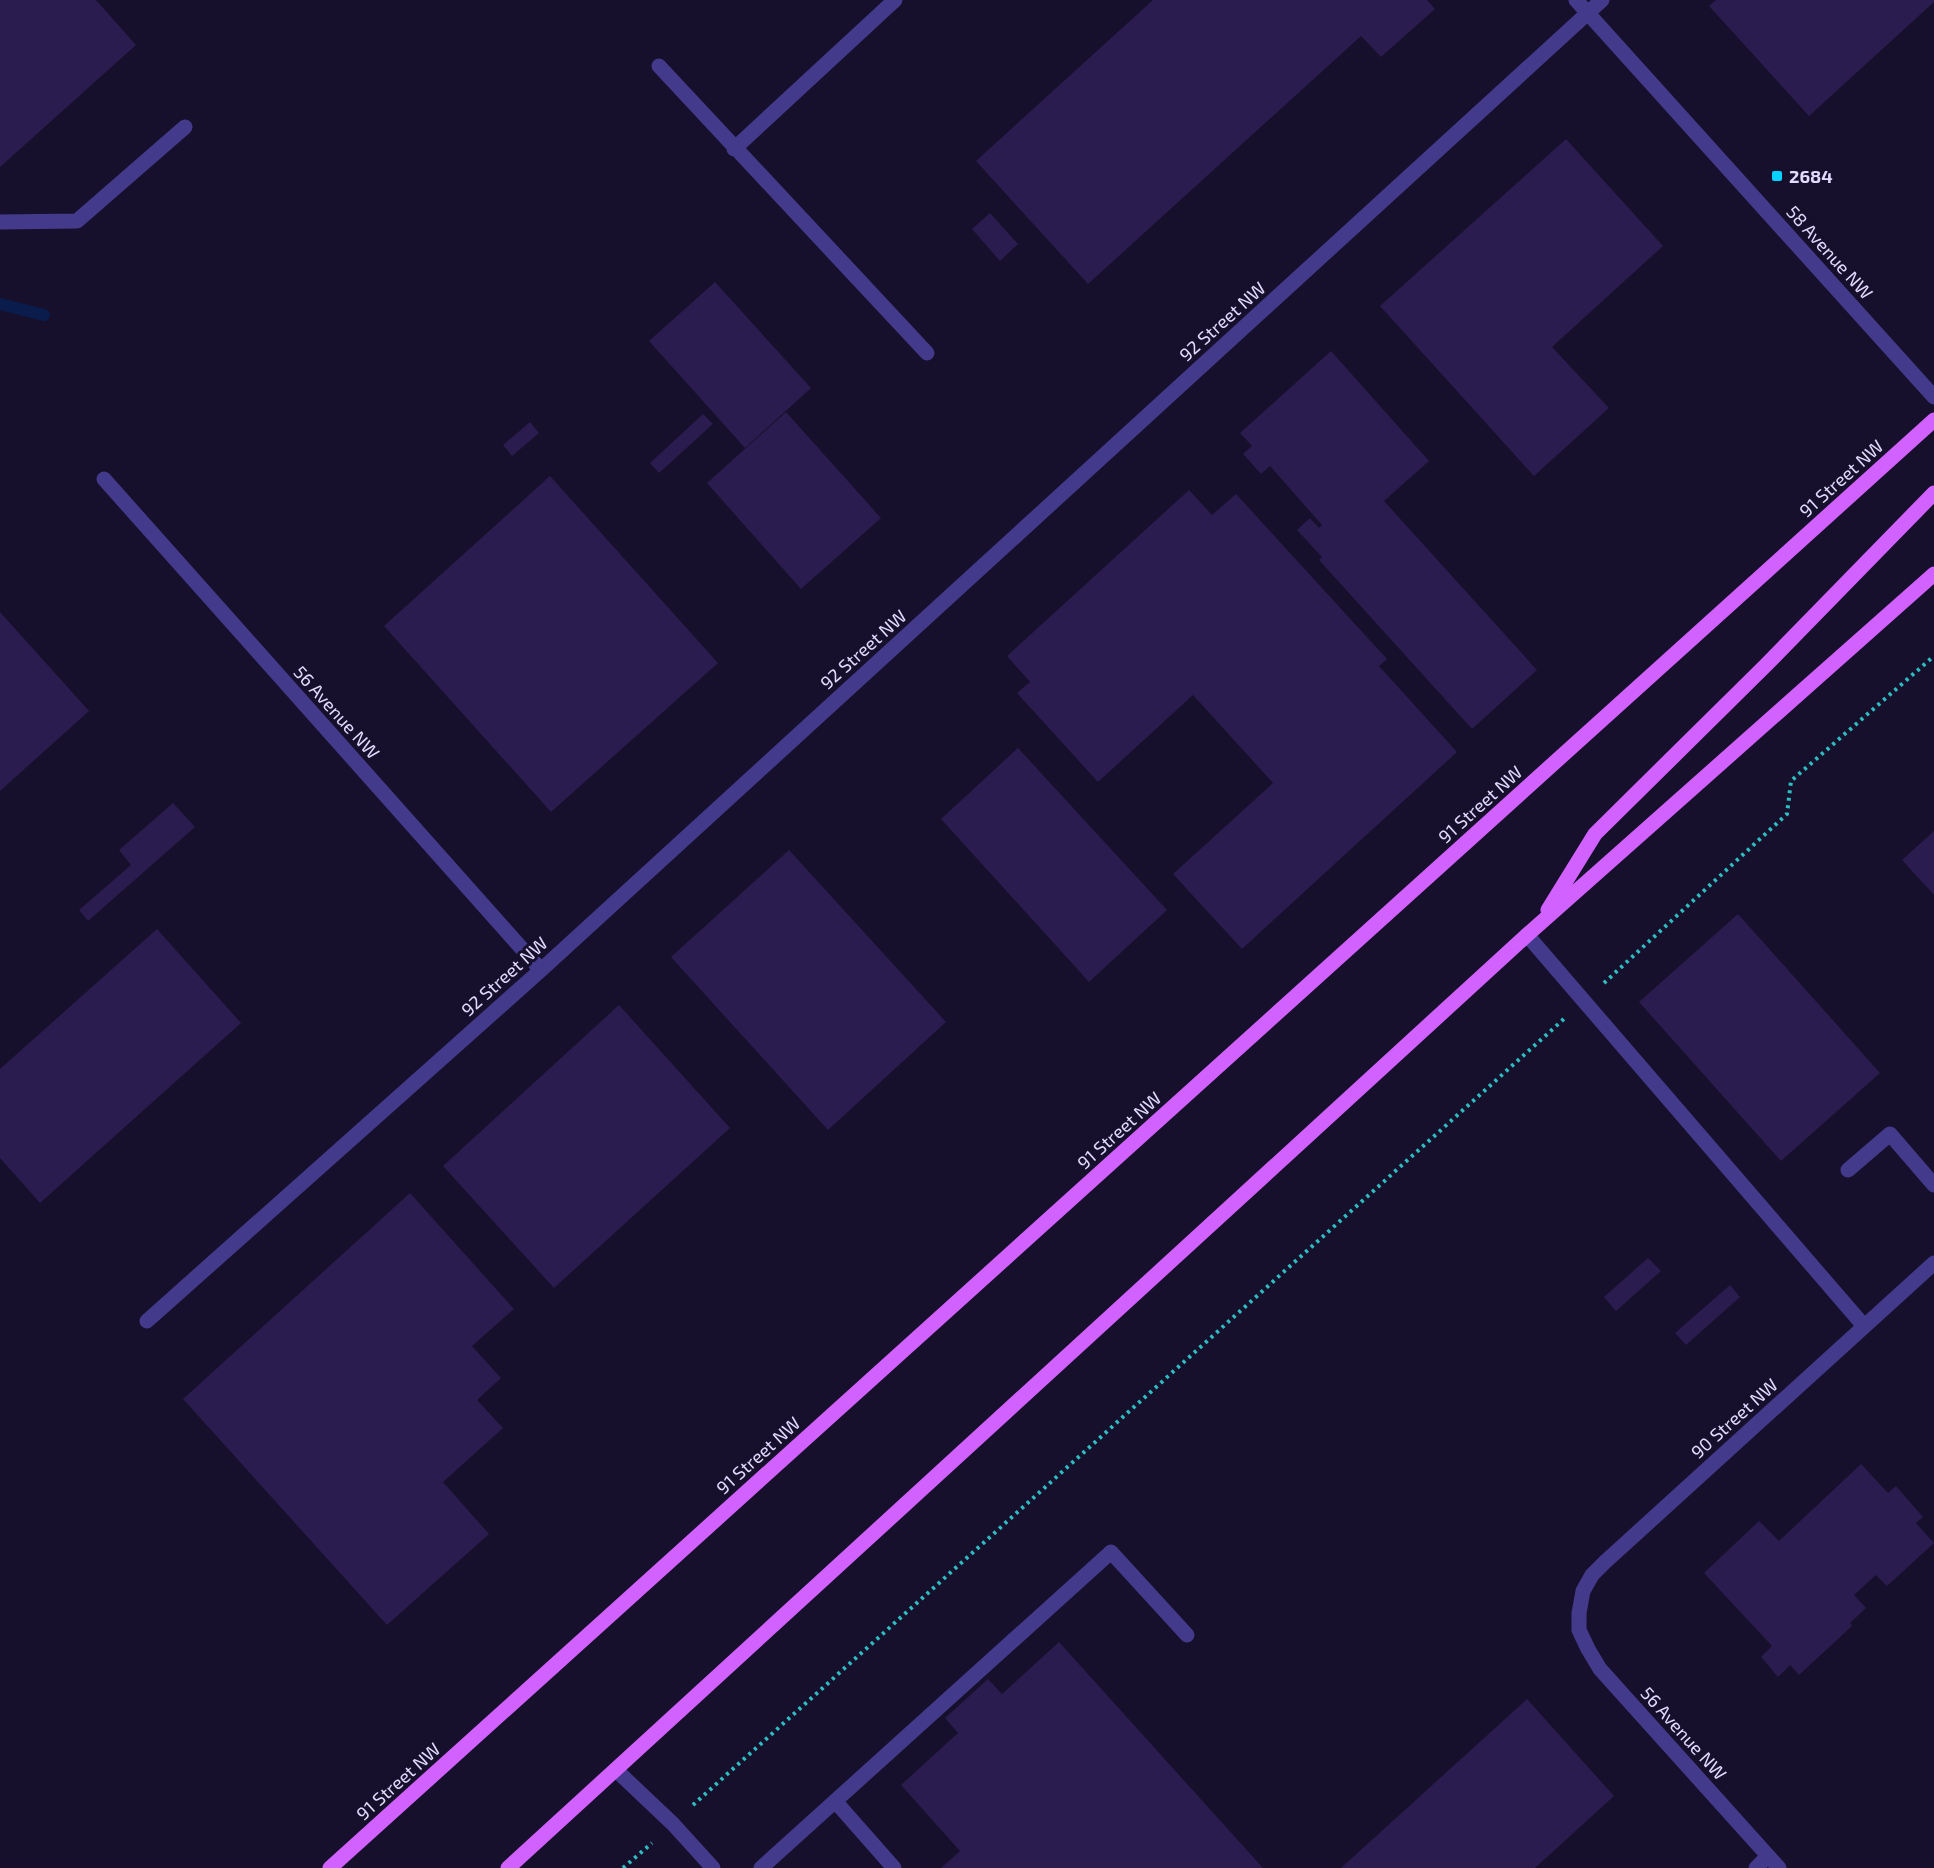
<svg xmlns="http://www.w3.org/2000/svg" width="1934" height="1868" font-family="'Exo 2',sans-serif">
  <rect width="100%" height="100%" fill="#17102c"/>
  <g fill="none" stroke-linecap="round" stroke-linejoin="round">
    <path stroke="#091c4c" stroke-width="12" d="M 0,304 L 44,315"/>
  </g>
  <path fill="#2a1c4e" d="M 0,0 L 96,0 L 136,45 L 0,167 Z
    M 1153,0 L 1427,0 L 1435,9 L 1381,57 L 1361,36 L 1088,284 L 976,161 Z
    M 1716,0 L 1934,0 L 1934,2 L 1809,116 L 1709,6 Z
    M 1566,139 L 1663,246 L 1552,347 L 1609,408 L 1534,476 L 1380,306 Z
    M 990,213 L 1018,244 L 1000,261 L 972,229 Z
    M 715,282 L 811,388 L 745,448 L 649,341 Z
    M 1331,351 L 1429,461 L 1384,501 L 1537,670 L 1472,729 L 1319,560 L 1322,557 L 1297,530 L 1310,518 L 1319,528 L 1322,525 L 1270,466 L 1261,474 L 1243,454 L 1252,446 L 1240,433 Z
    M 786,412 L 881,518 L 801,589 L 707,483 Z
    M 703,414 L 713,424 L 659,473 L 650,463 Z
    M 530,422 L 539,433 L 512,456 L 503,445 Z
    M 550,476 L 718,663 L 551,812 L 384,626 Z
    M 1189,490 L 1212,515 L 1236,494 L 1387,659 L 1379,666 L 1457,752 L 1242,949 L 1173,874 L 1273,783 L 1193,695 L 1098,782 L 1017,693 L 1030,682 L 1007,656 Z
    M 0,612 L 89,711 L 0,791 Z
    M 1018,748 L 1167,910 L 1089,982 L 941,819 Z
    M 173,803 L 195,827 L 88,921 L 79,910 L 131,865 L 119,850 Z
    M 1934,831 L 1934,895 L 1902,860 Z
    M 789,850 L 946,1022 L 828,1130 L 671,957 Z
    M 1738,914 L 1880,1073 L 1781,1161 L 1639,1002 Z
    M 157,929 L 241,1023 L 40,1203 L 0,1158 L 0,1069 Z
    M 619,1005 L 730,1128 L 554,1288 L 443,1166 Z
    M 410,1193 L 514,1309 L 472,1346 L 501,1378 L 477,1400 L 503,1428 L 443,1482 L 489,1534 L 387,1625 L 183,1399 Z
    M 1648,1258 L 1661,1271 L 1616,1311 L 1604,1297 Z
    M 1730,1285 L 1740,1297 L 1686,1345 L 1675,1333 Z
    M 1861,1464 L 1888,1493 L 1896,1486 L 1923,1517 L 1916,1523 L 1934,1543 L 1887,1586 L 1876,1575 L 1854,1595 L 1866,1608 L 1850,1623 L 1852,1626 L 1799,1675 L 1790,1665 L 1778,1677 L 1761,1657 L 1772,1646 L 1704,1573 L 1759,1521 L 1779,1541 Z
    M 1059,1642 L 1263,1868 L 941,1868 L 960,1851 L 901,1785 L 958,1733 L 945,1718 L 988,1679 L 1002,1694 Z
    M 1527,1699 L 1614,1796 L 1535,1868 L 1341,1868 Z"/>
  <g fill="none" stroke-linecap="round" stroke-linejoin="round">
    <path stroke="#2cbec2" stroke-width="4" stroke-dasharray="3 4.5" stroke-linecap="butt" d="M 1604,983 L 1787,814 L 1791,781 L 1934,656
      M 693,1805 L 1565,1018
      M 623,1868 L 652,1843"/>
    <path stroke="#443a8c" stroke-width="15" d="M 1576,0 L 1934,397
      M 659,66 L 927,353
      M 734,149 L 895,0
      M 0,222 L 77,221 L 185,127
      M 104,479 L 541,970
      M 1527,935 L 1864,1326
      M 1848,1170 L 1890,1134 L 1934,1185
      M 147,1321 L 541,970 L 1602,0
      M 616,1770 L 673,1824 L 713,1868
      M 835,1801 L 894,1868
      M 761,1868 L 1111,1552 L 1187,1635
      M 1756,1868 L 1768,1856
      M 1779,1868 L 1600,1669 L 1588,1649 L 1579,1630 L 1579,1613 L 1583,1591 L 1592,1575 L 1605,1562 L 1934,1263"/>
    <path stroke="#d262ff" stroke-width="15" d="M 1548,910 L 1595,834 L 1765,666 L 1934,493
      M 330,1868 L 1934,420
      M 508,1868 L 1527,935 L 1934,574"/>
  </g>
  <rect fill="#07d1ff" stroke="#17102c" stroke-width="2" x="1771" y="170" width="12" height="12" rx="3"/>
  <g text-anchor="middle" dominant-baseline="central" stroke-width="6" stroke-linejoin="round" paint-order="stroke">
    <g font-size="18" font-weight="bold" fill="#e2dbff" stroke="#17102c" text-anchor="start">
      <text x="1789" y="176">2684</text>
    </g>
    <g font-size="18" fill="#e2dbff" stroke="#17102c">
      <text transform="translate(1830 252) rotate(48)">58 Avenue NW</text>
      <text transform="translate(1222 321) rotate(-42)">92 Street NW</text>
      <text transform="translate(1841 478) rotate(-42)">91 Street NW</text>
      <text transform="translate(863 649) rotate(-42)">92 Street NW</text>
      <text transform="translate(337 712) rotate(48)">56 Avenue NW</text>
      <text transform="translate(1480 804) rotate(-42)">91 Street NW</text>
      <text transform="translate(504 976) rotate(-42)">92 Street NW</text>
      <text transform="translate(1119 1130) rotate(-42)">91 Street NW</text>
      <text transform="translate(1734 1418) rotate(-42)">90 Street NW</text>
      <text transform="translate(758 1455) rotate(-42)">91 Street NW</text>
      <text transform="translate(1684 1733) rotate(48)">56 Avenue NW</text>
      <text transform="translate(398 1781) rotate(-42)">91 Street NW</text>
    </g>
  </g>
</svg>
